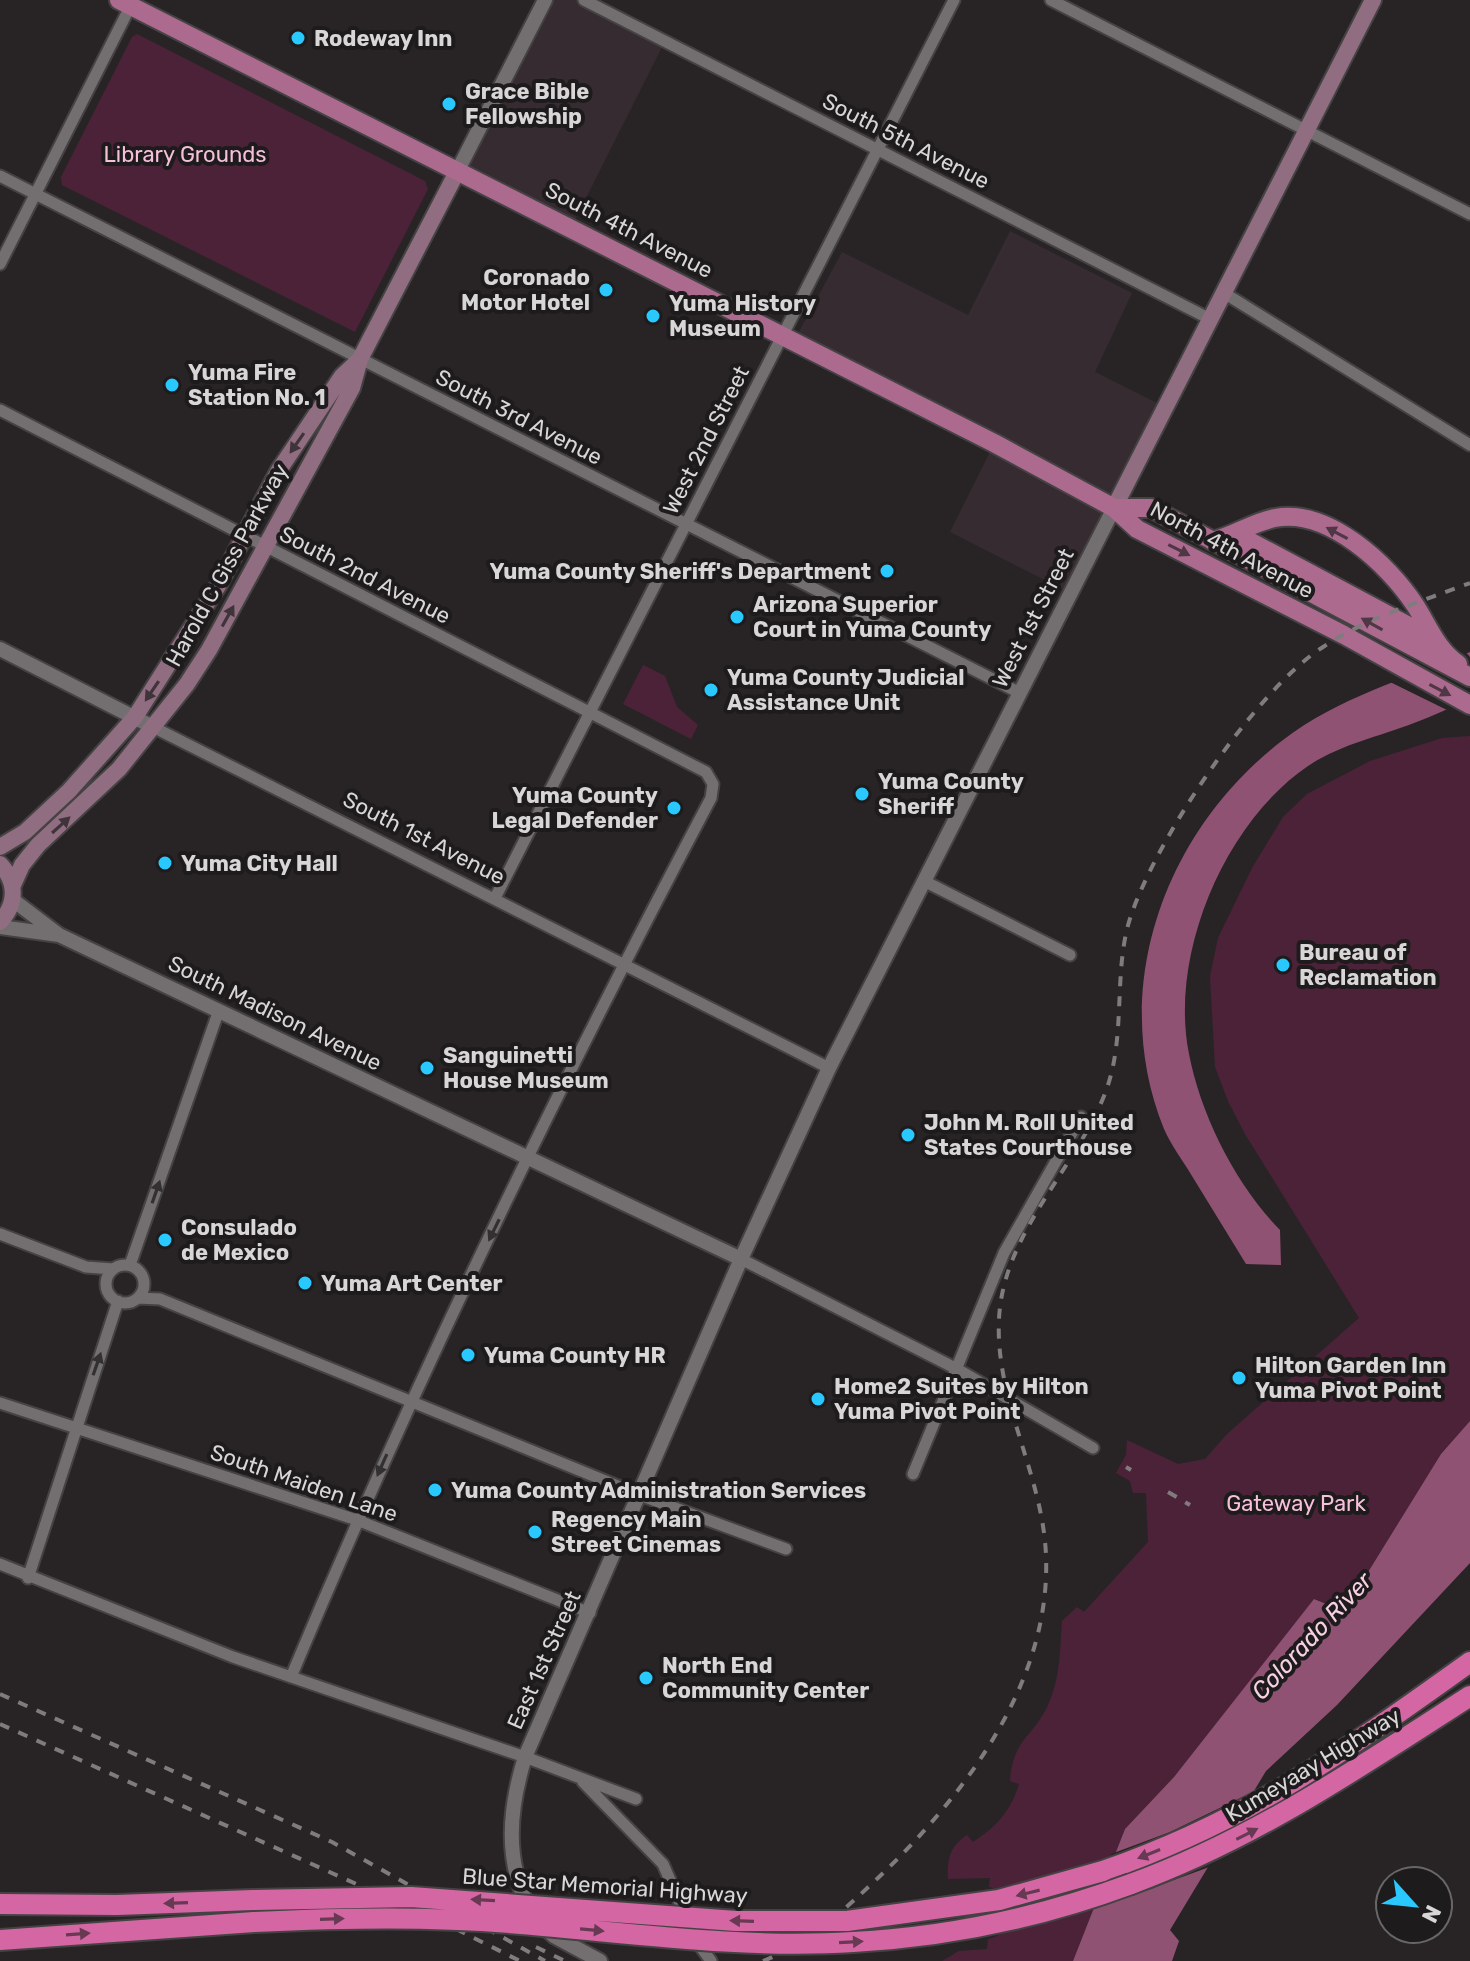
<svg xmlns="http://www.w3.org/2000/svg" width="1470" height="1961" font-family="Rubik,sans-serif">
  <rect width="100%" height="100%" fill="#282426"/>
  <path fill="#352b30" d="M 545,0 L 583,0 L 665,41 L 571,228 L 458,170 Z
    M 1010,231 L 1132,293 L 1095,372 L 1165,407 L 1070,593 L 950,532 L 994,444 L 794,341 L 842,252 L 968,315 Z"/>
  <path fill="#4c2239" d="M 137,34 L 425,181 L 428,189 L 355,332 L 62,185 L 61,177 L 132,37 Z
    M 643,665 L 665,676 L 677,707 L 698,725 L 691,739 L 623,704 Z
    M 1470,736 L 1470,1421 L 1441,1454 L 1344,1611 L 1315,1599 L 1174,1777 L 1125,1829 L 1073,1961 L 942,1961 L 959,1951 L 987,1949 L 988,1939 C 1010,1934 1022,1914 1008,1892 L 989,1887 L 990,1878 L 948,1879 C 947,1859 950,1846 967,1835 L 973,1842 C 996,1827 1011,1811 1019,1784 L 1010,1781 C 1013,1738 1033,1738 1048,1705 C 1060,1679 1060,1651 1062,1621 L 1077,1607 L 1084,1612 L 1148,1542 L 1146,1493 L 1133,1493 L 1130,1481 L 1116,1473 L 1126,1455 L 1127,1440 L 1178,1464 L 1205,1459 L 1227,1434 L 1359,1318 L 1245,1134 L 1228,1101 L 1215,1067 L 1210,976 L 1218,938 L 1252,868 L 1283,817 L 1307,794 L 1370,761 L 1442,738 Z"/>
  <path fill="#905273" d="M 1470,652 L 1470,699 C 1451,707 1433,716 1414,723 C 1378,737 1341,744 1308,766 C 1224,823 1169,955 1189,1054 C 1201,1116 1236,1185 1280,1230 L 1281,1265 L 1246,1264 C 1228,1235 1210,1205 1192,1176 C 1183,1161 1171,1145 1164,1129 C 1107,988 1165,830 1283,740 C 1337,698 1408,678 1470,652 Z
    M 1470,1421 L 1470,1563 L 1337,1705 L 1266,1771 L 1170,1930 L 1179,1941 L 1172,1961 L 1073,1961 L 1125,1829 L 1174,1777 L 1314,1599 L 1344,1611 L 1441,1454 Z"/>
  <path fill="#282426" d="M 1464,650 L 1470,657 L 1470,703 L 1451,712 L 1388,681 Z
    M 1261,1788 L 1212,1866 L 1089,1911 L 1111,1854 L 1170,1832 Z"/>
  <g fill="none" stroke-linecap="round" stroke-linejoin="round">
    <defs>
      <path id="minor" d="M 584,0 L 1210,319
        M 1051,0 L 1470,214
        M 0,176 L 1020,693
        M 0,264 L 133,1
        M 1224,293 L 1470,445
        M 0,410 L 706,772 L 713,784 L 711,798 C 559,1085 416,1378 291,1677
        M 153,727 L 829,1068
        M 924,881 L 1070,955
        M 495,898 L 954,0
        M 0,1234 L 86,1267 L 113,1269
        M 741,1259 L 957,1369 L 1093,1448
        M 130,1265 L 219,1010
        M106 1284a19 19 0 1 1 38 0a19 19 0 1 1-38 0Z
        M 138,1298 L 160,1299 L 640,1495 L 786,1549
        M 0,1403 L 357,1520 L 590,1613
        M 913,1474 L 1004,1253 L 1081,1117
        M 0,1564 L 233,1657 L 525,1757 L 636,1799
        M 28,1578 L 118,1301
        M 583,1782 L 663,1864 L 687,1919
        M 695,1939 L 711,1961"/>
      <path id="tertiary" d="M 458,170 L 545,0
        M 0,649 L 153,727
        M 13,900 L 59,935 L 741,1259
        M 0,927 L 59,935
        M 530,1910 C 504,1860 509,1809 525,1757 L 741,1259 L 829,1068 L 1114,508
        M 543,1926 L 554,1936 L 600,1961"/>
      <path id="secondary" d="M 1114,508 L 1373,0
        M 0,847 L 25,832 L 69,791 L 135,717 L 218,586 L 279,470 L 342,376 L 359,360
        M 0,864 C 17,882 17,904 0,922
        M 13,885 L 22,865 L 38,845 L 119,769 L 187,684 L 209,650 L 352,388 L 360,359 L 458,170"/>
      <path id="primary" d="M 119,0 L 994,443 L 1114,508 L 1137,529 L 1344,635 L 1470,705
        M 1114,508 L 1151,508 L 1470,677
        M 1238,535 L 1433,639
        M 1212,541 C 1234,536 1253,522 1275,518 C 1328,508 1388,564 1415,605 C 1428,625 1437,650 1458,664"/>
      <path id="motorway" d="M 1103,1871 C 1248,1821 1347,1750 1470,1662
        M 1131,1884 C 1254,1839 1360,1767 1470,1696
        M 0,1904 L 117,1905 L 253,1900
        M 0,1940 L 254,1922"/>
    </defs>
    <use href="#minor" stroke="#454243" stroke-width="15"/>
    <use href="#tertiary" stroke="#454243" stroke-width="18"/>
    <use href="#secondary" stroke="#454243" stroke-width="20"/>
    <use href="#primary" stroke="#454243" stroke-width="22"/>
    <use href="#motorway" stroke="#454243" stroke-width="24"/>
    <use href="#minor" stroke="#736f71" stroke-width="11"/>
    <use href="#tertiary" stroke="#736f71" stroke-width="14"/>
    <use href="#secondary" stroke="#906d80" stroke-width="16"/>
    <use href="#primary" stroke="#ad6a8f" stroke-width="18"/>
    <use href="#motorway" stroke="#d467a3" stroke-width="20"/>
    <path stroke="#7f7c7d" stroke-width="4" stroke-dasharray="10 10" stroke-linecap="butt" d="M 1126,1467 L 1131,1470
      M 1168,1492 L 1190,1505
      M 0,1694 L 332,1842 L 545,1961
      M 0,1724 L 452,1927 L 520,1961
      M 536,1947 L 565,1961
      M 763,1961 C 809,1943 843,1911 879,1877 C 965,1795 1051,1682 1046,1556 C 1043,1471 990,1394 1000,1307 C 1010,1227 1075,1168 1104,1096 C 1126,1042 1114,984 1127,929 C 1147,851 1255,690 1323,647 C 1368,617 1420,602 1470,583"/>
    <defs>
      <path id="motorway-bridge" d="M 253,1900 L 411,1897 L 736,1921 L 847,1921 L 999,1900 L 1103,1871
        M 254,1922 C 343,1918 432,1916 521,1924 C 631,1933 742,1949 853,1942 C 948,1937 1042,1917 1131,1884"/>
    </defs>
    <use href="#motorway-bridge" stroke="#454243" stroke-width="24" stroke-linecap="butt"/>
    <use href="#motorway-bridge" stroke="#d467a3" stroke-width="20"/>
  </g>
  <defs><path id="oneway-solid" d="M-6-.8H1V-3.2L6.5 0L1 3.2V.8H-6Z" transform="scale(2)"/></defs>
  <g fill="#40343b">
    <use href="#oneway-solid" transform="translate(297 443) rotate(125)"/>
    <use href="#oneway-solid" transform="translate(228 616) rotate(-61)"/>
    <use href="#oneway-solid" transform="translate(152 691) rotate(124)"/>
    <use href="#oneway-solid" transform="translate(61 825) rotate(-42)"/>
  </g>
  <g fill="#503745">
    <use href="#oneway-solid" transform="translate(1337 533) rotate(-152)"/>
    <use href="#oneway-solid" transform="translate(1179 550) rotate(27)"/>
    <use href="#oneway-solid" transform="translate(1372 624) rotate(-151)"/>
    <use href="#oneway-solid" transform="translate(1440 690) rotate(28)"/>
  </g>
  <g fill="#333032">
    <use href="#oneway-solid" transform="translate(156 1192) rotate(-71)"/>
    <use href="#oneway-solid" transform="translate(494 1230) rotate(116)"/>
    <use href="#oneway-solid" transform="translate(97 1364) rotate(-71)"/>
    <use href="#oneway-solid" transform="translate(382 1465) rotate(114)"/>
  </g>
  <g fill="#673953">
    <use href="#oneway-solid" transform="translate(1247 1834) rotate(-27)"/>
    <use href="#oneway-solid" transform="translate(1149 1854) rotate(158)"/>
    <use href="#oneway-solid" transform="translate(1028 1893) rotate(166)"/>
    <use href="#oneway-solid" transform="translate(483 1900) rotate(-177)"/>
    <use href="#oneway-solid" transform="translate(176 1903) rotate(178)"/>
    <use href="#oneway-solid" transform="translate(332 1919) rotate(-2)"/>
    <use href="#oneway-solid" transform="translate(742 1921) rotate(-178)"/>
    <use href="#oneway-solid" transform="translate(592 1930) rotate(5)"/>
    <use href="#oneway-solid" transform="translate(78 1934) rotate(-4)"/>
    <use href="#oneway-solid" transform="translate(851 1942) rotate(-3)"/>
  </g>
  <g fill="#29c8ff" stroke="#1e1b1d" stroke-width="3">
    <circle cx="298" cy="38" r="8"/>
    <circle cx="449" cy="104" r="8"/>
    <circle cx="606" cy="290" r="8"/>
    <circle cx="653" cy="316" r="8"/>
    <circle cx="172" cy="385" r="8"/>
    <circle cx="887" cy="571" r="8"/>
    <circle cx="737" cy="617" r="8"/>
    <circle cx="711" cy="690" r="8"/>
    <circle cx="862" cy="794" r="8"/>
    <circle cx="674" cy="808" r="8"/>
    <circle cx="165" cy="863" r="8"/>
    <circle cx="1283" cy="965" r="8"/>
    <circle cx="427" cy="1068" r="8"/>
    <circle cx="908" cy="1135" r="8"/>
    <circle cx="165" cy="1240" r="8"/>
    <circle cx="305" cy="1283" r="8"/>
    <circle cx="468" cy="1355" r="8"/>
    <circle cx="1239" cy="1378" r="8"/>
    <circle cx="818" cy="1399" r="8"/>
    <circle cx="435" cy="1490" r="8"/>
    <circle cx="535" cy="1532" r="8"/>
    <circle cx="646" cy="1678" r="8"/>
  </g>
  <g text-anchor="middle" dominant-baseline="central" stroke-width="8" stroke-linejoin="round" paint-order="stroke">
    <g font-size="22" font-weight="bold" fill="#d8d6d7" stroke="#1e1b1d" text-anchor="start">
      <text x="314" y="38">Rodeway Inn</text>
      <text x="465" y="91">Grace Bible<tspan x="465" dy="25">Fellowship</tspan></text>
      <text x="590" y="277" text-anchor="end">Coronado<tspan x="590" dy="25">Motor Hotel</tspan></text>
      <text x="669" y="303">Yuma History<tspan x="669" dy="25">Museum</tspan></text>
      <text x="188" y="372">Yuma Fire<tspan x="188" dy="25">Station No. 1</tspan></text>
      <text x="871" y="571" text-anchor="end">Yuma County Sheriff's Department</text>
      <text x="753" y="604">Arizona Superior<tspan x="753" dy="25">Court in Yuma County</tspan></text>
      <text x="727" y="677">Yuma County Judicial<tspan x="727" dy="25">Assistance Unit</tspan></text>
      <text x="878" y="781">Yuma County<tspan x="878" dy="25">Sheriff</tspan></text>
      <text x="658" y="795" text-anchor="end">Yuma County<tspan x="658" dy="25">Legal Defender</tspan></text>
      <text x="181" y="863">Yuma City Hall</text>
      <text x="1299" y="952">Bureau of<tspan x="1299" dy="25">Reclamation</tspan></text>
      <text x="443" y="1055">Sanguinetti<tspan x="443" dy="25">House Museum</tspan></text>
      <text x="924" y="1122">John M. Roll United<tspan x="924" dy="25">States Courthouse</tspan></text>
      <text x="181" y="1227">Consulado<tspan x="181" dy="25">de Mexico</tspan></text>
      <text x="321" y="1283">Yuma Art Center</text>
      <text x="484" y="1355">Yuma County HR</text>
      <text x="1255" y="1365">Hilton Garden Inn<tspan x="1255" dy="25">Yuma Pivot Point</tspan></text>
      <text x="834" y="1386">Home2 Suites by Hilton<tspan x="834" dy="25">Yuma Pivot Point</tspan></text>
      <text x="451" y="1490">Yuma County Administration Services</text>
      <text x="551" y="1519">Regency Main<tspan x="551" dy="25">Street Cinemas</tspan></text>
      <text x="662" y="1665">North End<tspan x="662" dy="25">Community Center</tspan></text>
    </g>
    <g font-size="22" fill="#d8d6d7" stroke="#1e1b1d">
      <text transform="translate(906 141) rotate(27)">South 5th Avenue</text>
      <text transform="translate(629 230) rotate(27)">South 4th Avenue</text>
      <text transform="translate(519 417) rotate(27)">South 3rd Avenue</text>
      <text transform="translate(706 440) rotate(-63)">West 2nd Street</text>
      <text transform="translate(1232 550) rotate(28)">North 4th Avenue</text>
      <text transform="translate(227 565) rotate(-61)">Harold C Giss Parkway</text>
      <text transform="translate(365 575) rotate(27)">South 2nd Avenue</text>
      <text transform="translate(1033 618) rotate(-63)">West 1st Street</text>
      <text transform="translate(424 838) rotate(27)">South 1st Avenue</text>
      <text transform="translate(275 1013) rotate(26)">South Madison Avenue</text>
      <text transform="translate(304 1483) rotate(19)">South Maiden Lane</text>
      <text transform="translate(544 1660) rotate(-66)">East 1st Street</text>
      <text transform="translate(1313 1765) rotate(-31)">Kumeyaay Highway</text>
      <text transform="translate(605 1886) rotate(4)">Blue Star Memorial Highway</text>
    </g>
    <g font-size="22" fill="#f7bfda" stroke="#1e1b1d">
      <text x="185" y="154">Library Grounds</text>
      <text x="1296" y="1503">Gateway Park</text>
    </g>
    <g font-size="24" font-style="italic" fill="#f7d0e3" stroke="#1e1b1d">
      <text transform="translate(1312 1636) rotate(-47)">Colorado River</text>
    </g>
  </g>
  <g transform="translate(1414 1905) rotate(117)"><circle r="38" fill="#1e1b1d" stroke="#686667" stroke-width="2"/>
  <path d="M0-6L14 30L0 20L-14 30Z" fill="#29c8ff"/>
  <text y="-12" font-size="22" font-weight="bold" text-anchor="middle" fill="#d8d6d7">N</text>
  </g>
</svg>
